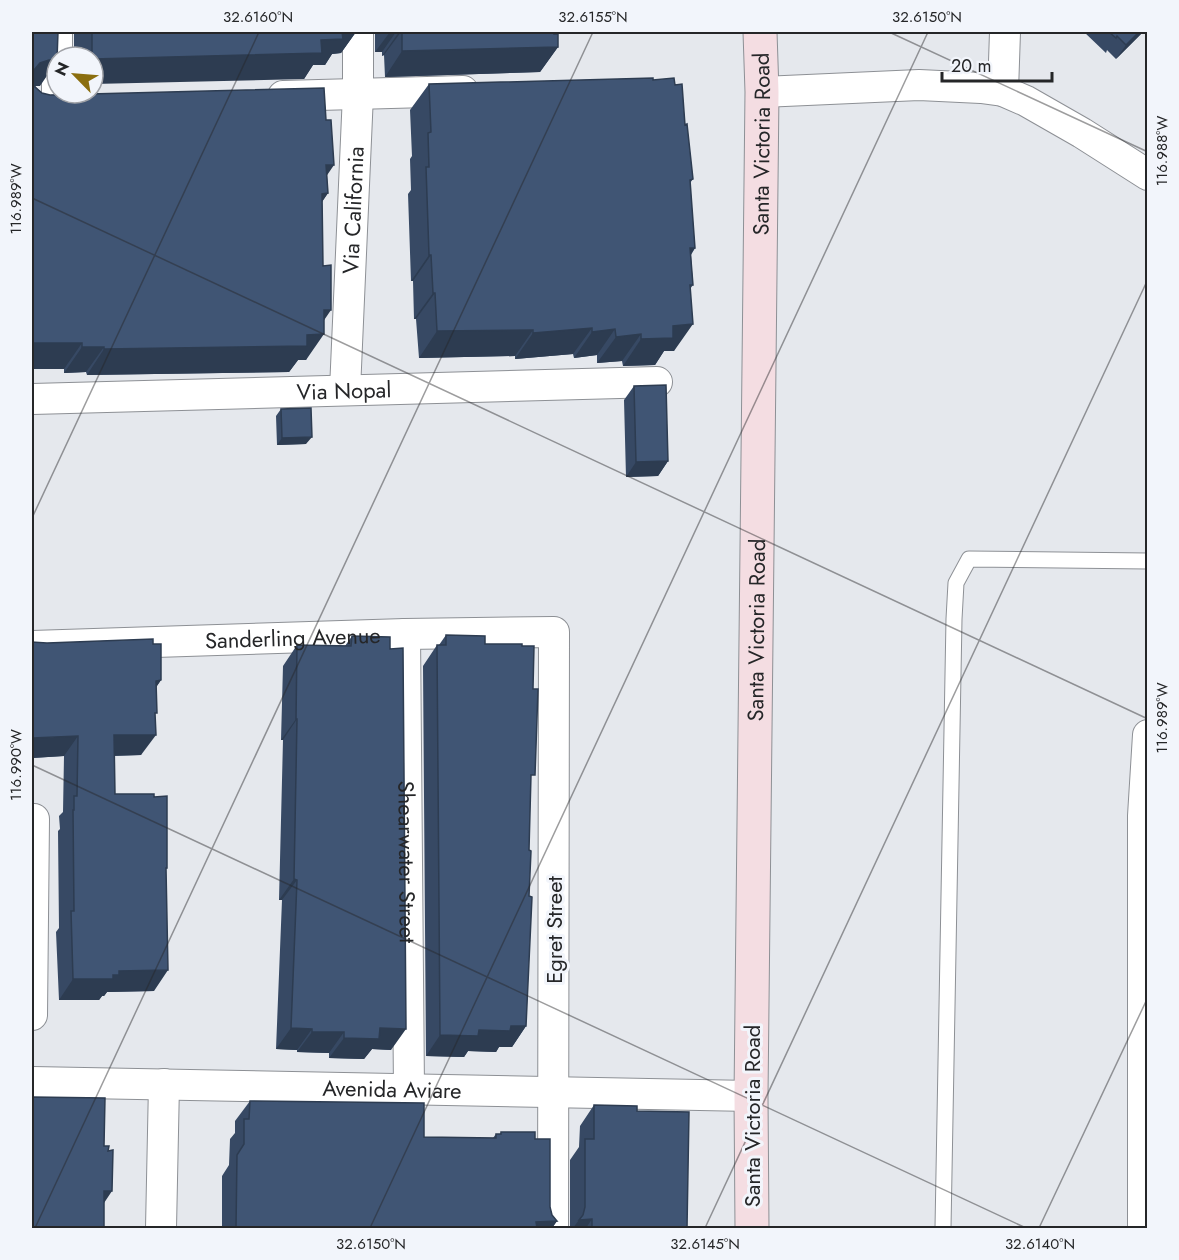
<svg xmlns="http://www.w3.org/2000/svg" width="1179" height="1260" font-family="Jost,sans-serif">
  <rect width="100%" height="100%" fill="#e5e8ed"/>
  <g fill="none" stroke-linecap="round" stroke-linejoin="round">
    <defs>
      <path id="lane" d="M 943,1228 L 954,619 L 956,583 L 969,559 L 1148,561"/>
      <g id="street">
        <path d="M 57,32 L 57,92"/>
        <path d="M 1003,91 L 1005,32"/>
        <path d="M 762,92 L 919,85 L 981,88 L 1003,91 L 1026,101 L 1082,133 L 1148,175"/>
        <path d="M 283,96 L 463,91"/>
        <path id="s1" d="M 345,390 L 358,94 L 358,32"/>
        <path id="s2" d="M 32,399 L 657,382"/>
        <path id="s3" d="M 405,634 L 409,1090"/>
        <path id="s4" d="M 32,646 L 405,634 L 554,632 L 553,1228"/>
        <path d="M 32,1015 L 34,819"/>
        <path id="s5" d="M 32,1082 L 751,1096"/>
        <path d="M 161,1228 L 164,1084"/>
        <path d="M 1143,1228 L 1143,816 L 1148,735"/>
      </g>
      <g id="secondary">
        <path id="s6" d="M 752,1228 L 751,1096 L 762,92 L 760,32"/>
      </g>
    </defs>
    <use href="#lane" stroke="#8d9095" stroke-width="17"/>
    <use href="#street" stroke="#8d9095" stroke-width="32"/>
    <use href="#secondary" stroke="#8d9095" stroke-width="35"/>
    <use href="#lane" stroke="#fff" stroke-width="15"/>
    <use href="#street" stroke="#fff" stroke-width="30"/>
    <use href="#secondary" stroke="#f4dde2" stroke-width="33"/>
  </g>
  <path fill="#374964" d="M 32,32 L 40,86 L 35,86 L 42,93 L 327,175 L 328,193 L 322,202 L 324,319 L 306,360 L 298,360 L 289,372 L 87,375 L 86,372 L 64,373 L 64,369 L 32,369 Z
    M 74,32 L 356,32 L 341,53 L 332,54 L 325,65 L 313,65 L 304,79 L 93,57 L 74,57 Z
    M 375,32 L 554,32 L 558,47 L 540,72 L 385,77 L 384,55 L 382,56 L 382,52 L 375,52 Z
    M 1084,32 L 1143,32 L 1116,59 L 1107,50 L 1106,53 Z
    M 653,80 L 675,85 L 685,125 L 693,179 L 690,183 L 695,248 L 691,255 L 693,285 L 690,289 L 674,351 L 664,351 L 655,365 L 623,366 L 622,361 L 597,363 L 597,355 L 574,358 L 573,354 L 515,359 L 515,356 L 419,358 L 416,319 L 414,319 L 413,281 L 411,281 L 408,194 L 411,190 L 410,159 L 412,156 L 410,110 L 429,84 Z
    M 634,386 L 668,461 L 658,476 L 626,477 L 624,400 Z
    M 281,409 L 306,444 L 277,445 L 276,416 Z
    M 446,635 L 485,644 L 530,782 L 526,1026 L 512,1047 L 499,1047 L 496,1052 L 468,1051 L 464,1057 L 426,1056 L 423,666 L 437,645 L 439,645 Z
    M 352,636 L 391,1050 L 372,1049 L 364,1059 L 329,1058 L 329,1053 L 297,1052 L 297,1050 L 276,1049 L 282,900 L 279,900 L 283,740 L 281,740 L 283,666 L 297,645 L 345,646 Z
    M 153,644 L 161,680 L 156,687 L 155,716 L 141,755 L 114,756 L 115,794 L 167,868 L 166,869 L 154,991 L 107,992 L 104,996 L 102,996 L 99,1000 L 59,1000 L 56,932 L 59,928 L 58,831 L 60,829 L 59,816 L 63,812 L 64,756 L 32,758 Z
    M 250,1101 L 424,1137 L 493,1138 L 496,1134 L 500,1134 L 501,1132 L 535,1139 L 552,1215 L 557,1221 L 552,1228 L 222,1228 L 222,1176 L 229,1165 L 230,1139 L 235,1133 L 235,1121 Z
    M 594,1105 L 637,1111 L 687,1228 L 570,1228 L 570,1160 L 579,1147 L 580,1126 Z"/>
  <path fill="#2d3c51" d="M 340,32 L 356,32 L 341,53 L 332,54 L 325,65 L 313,65 L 304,79 L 93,84 L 93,59 L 321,40 Z
    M 390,32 L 396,32 L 382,52 L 375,52 Z
    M 399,32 L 401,32 L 384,55 L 382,56 Z
    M 1139,32 L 1143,32 L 1116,59 L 1126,45 Z
    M 558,47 L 540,72 L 385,77 L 402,51 Z
    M 49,60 L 57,61 L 40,86 L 32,86 L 34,70 L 40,63 Z
    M 326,165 L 334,165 L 317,190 Z
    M 328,193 L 310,219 L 322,194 Z
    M 690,248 L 695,248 L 677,274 Z
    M 429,255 L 431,255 L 413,281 L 411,281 Z
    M 433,293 L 435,293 L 416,319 L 414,319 Z
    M 324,310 L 331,310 L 314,335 L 324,334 L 306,360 L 298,360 L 289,372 L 87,375 L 104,349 Z
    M 693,324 L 674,351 L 664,351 L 655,365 L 623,366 L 641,339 L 673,326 Z
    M 592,328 L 573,354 L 515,359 L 533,333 Z
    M 615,329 L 597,355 L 574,358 L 592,332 Z
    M 533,330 L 515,356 L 419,358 L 437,331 Z
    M 641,334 L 622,361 L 597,363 L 616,337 Z
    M 32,343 L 82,343 L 64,369 L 32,369 Z
    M 82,347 L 104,347 L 86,372 L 64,373 Z
    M 312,437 L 306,444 L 277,445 L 282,438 Z
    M 668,461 L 658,476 L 626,477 L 636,462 Z
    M 161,680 L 147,701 L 156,681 Z
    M 296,719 L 297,719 L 283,740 L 281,740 Z
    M 114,735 L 156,735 L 141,755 L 99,756 Z
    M 78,736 L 64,756 L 32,758 L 32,738 Z
    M 294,879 L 297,880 L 282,900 L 279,900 Z
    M 168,970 L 154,991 L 107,992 L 104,996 L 102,996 L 99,1000 L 59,1000 L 73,979 L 113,975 L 119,971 Z
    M 511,1026 L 526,1026 L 512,1047 L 499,1047 L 496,1052 L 468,1051 L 464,1057 L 426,1056 L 440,1035 Z
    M 291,1028 L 312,1029 L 297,1050 L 276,1049 Z
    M 380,1028 L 406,1029 L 391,1050 L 372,1049 L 364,1059 L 329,1058 L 344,1038 Z
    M 312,1032 L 344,1032 L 329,1053 L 297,1052 Z
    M 104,1191 L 112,1191 L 98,1212 Z
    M 592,1219 L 586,1228 L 573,1228 L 579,1220 Z
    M 557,1221 L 552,1228 L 532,1228 L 536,1222 Z"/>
  <path fill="#405574" stroke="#2d3c51" stroke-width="1.5" d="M 32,32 L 58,32 L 57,60 L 49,60 L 40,63 L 34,70 L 33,77 L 35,87 L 42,93 L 50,95 L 324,88 L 326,120 L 331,120 L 334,165 L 326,165 L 328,193 L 322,194 L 323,266 L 331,265 L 331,310 L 324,310 L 324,334 L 307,335 L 307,346 L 104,349 L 104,347 L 82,347 L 82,343 L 32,343 Z
    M 92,32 L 342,32 L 343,39 L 321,40 L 322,53 L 93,59 L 93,57 L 92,57 Z
    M 402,32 L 554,32 L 554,34 L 558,34 L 558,47 L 402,51 Z
    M 1109,32 L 1139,32 L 1126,45 L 1117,36 L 1116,38 Z
    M 653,78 L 653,80 L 674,78 L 675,85 L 682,84 L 685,125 L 687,124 L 693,179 L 690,180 L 695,248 L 690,248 L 693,285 L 690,285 L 693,324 L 673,326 L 673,338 L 641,339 L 641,334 L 616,337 L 615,329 L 592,332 L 592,328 L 533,333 L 533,330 L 437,331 L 435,293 L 433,293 L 431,255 L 429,255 L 426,167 L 429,167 L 428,133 L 431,132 L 429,84 Z
    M 666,385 L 668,461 L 636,462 L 634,386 Z
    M 311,408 L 312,437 L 282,438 L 281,409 Z
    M 446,635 L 485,636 L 485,644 L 522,644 L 522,646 L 534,646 L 533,689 L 538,689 L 535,775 L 531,775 L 529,850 L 531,851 L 529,896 L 532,897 L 526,1026 L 511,1026 L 510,1031 L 479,1030 L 478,1036 L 440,1035 L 437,645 L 446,645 Z
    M 352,636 L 390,637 L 390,649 L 403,648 L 406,1029 L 380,1028 L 379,1039 L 344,1038 L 344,1032 L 312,1032 L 312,1029 L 291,1028 L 297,880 L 294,879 L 297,719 L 296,719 L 297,645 L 351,646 Z
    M 153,639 L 153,644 L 161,644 L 161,680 L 156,681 L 157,713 L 155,713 L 156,735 L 114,735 L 115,794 L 154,794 L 154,797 L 167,796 L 167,868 L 166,868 L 168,970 L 119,971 L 119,975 L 113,975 L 113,979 L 73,979 L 71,911 L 74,911 L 73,810 L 74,810 L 74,796 L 77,796 L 78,736 L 32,738 L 32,642 L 47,643 Z
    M 32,1097 L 105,1098 L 104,1146 L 109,1146 L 108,1151 L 113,1150 L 112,1191 L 104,1191 L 104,1228 L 32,1228 Z
    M 250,1101 L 424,1103 L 424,1137 L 496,1138 L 496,1134 L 501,1134 L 501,1132 L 535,1132 L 535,1139 L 550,1139 L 550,1207 L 552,1215 L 557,1221 L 536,1222 L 537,1228 L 236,1228 L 237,1155 L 244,1144 L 244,1119 L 249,1119 Z
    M 594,1105 L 637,1106 L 637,1111 L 689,1112 L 687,1228 L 592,1228 L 592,1219 L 579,1220 L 583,1215 L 585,1207 L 585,1139 L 594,1139 Z"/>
  <path fill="none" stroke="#252628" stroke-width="1.5" stroke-opacity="0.45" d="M 889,32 L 1148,152M 32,198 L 1148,719M 32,518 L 259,32M 32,765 L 1026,1228M 35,1228 L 593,32M 370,1228 L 928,32M 705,1228 L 1148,279M 1039,1228 L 1148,997"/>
  <g text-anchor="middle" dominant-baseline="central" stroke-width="6" stroke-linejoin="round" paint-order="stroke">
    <g font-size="22" fill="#252628" stroke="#f2f5fb">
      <text stroke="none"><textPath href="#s6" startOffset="1084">Santa Victoria Road</textPath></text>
      <text stroke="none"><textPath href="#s1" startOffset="180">Via California</textPath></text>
      <text stroke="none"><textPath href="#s2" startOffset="312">Via Nopal</textPath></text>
      <text stroke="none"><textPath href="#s6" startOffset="598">Santa Victoria Road</textPath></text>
      <text stroke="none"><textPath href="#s4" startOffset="261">Sanderling Avenue</textPath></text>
      <text stroke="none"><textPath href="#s3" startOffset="228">Shearwater Street</textPath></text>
      <text transform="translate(554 930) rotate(-90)">Egret Street</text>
      <text stroke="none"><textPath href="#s5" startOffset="360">Avenida Aviare</textPath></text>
      <text transform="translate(752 1116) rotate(-90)">Santa Victoria Road</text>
    </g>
  </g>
  <rect width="1179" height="1260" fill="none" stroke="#f2f5fb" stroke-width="66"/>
  <g transform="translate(75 75) rotate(295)"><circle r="28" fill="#f2f5fb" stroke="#a0a2a7" stroke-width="1.5"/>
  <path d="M0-4.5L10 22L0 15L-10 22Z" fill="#8b6e0f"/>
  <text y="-9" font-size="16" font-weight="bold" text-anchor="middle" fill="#252628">N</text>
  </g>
  <path d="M942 72v9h110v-9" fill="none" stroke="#252628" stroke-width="3"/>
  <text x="951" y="72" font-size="18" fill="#252628" stroke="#f2f5fb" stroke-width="4.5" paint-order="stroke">20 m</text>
  <rect x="33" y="33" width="1113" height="1194" fill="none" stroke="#252628" stroke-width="2"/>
  <g font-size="15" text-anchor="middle" fill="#252628">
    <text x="258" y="22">32.6160°N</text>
    <text x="593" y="22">32.6155°N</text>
    <text x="927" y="22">32.6150°N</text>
    <text transform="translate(1162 151) rotate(-90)" y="5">116.988°W</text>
    <text transform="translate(16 199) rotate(-90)" y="5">116.989°W</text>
    <text transform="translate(1162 718) rotate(-90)" y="5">116.989°W</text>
    <text transform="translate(16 765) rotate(-90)" y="5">116.990°W</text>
    <text x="371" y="1249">32.6150°N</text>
    <text x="705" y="1249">32.6145°N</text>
    <text x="1040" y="1249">32.6140°N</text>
  </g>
</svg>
